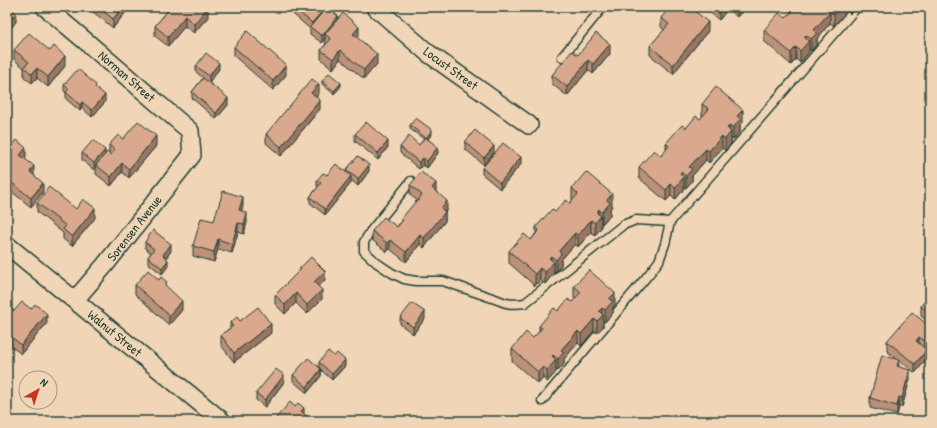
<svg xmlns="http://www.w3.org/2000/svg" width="937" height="428" font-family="'Patrick Hand',sans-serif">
  <rect width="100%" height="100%" fill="#f0d6b7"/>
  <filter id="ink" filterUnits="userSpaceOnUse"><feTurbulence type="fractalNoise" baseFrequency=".025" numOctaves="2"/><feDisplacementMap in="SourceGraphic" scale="8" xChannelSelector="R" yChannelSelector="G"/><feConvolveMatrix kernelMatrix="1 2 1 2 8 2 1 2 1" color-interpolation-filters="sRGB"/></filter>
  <g filter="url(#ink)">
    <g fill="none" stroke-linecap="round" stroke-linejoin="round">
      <defs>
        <path id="service" d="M 562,57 L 603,7
          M 411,181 L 370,232 L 364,242 L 364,251 L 377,263 L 392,273 L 404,279 L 416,281 L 443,281 L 498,300 C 508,305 514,304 525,303 L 623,225 L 636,220 L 670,222 L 857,7
          M 542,401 L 649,274 L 659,261 L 665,244 L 670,222"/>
        <path id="minor" d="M 45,7 L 82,38 L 190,131 L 192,155 L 105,265 L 75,300
          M 375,7 L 428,53 L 529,125
          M 7,245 L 222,421"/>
      </defs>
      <use href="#service" stroke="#1f3d34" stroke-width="11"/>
      <use href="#minor" stroke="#1f3d34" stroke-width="20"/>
      <use href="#service" stroke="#f0d6b7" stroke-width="8"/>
      <use href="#minor" stroke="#f0d6b7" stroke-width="17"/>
    </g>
    <path fill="#bb9179" stroke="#1f3d34" d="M 87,7 L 129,7 L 129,8 L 113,28 Z
      M 171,7 L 208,17 L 194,33 L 185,26 L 168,46 L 155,36 L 155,26 Z
      M 285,7 L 321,7 L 324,11 L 338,18 L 359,36 L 357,38 L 377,64 L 364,79 L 340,59 L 333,69 L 321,59 L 321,50 L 326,44 L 325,43 L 325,38 L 322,43 L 310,34 L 310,29 Z
      M 703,7 L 746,7 L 737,17 L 728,9 L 719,20 Z
      M 791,7 L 856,7 L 850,14 L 847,11 L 834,26 L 830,23 L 817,39 L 817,44 L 811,51 L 809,49 L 809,52 L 800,63 L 796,59 L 791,65 L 764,41 L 764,30 L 786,18 L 791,12 Z
      M 661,18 L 708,31 L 673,74 L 650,55 L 650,46 L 664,30 L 661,27 Z
      M 234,47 L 286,75 L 273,90 L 234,56 Z
      M 14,50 L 65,66 L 48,87 L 37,78 L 32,83 L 24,77 L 24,68 L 14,59 Z
      M 610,54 L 593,74 L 588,70 L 567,96 L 552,84 L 552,75 L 578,55 Z
      M 196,66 L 219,69 L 209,82 L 228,105 L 216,119 L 192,98 L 192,92 L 203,78 L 196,72 Z
      M 322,81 L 341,86 L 334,94 L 322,84 Z
      M 64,85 L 96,88 L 105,102 L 92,117 L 82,108 L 80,111 L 66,99 L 66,93 L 64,91 Z
      M 319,94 L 316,97 L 320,109 L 281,156 L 266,143 L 266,134 Z
      M 702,104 L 743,122 L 740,125 L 740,131 L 733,140 L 731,138 L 731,144 L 725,151 L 722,148 L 709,163 L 706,160 L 692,176 L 692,181 L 686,188 L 684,186 L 684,189 L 675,200 L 671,196 L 666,201 L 639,178 L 639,167 L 661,156 L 666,149 L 666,143 L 686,128 L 700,119 L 703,116 L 702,116 Z
      M 410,125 L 432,134 L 428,139 L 438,153 L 427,168 L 423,165 L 419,169 L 400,153 L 400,147 L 419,145 L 424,139 L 410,129 Z
      M 355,134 L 388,147 L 378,160 L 355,141 Z
      M 123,139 L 156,146 L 129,178 L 122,172 L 111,186 L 96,174 L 96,167 L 94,170 L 82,160 L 82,153 L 109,154 L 109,145 Z
      M 465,142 L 494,152 L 484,165 L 465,149 Z
      M 7,152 L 26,157 L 25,159 L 43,192 L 31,207 L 7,188 Z
      M 521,164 L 500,189 L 482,174 L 482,168 Z
      M 346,170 L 369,171 L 358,186 L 351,180 L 351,183 L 325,215 L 310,203 L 310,197 L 318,187 L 317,186 L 317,180 L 327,175 L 346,172 Z
      M 410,185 L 436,192 L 447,210 L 445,212 L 445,221 L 424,248 L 420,244 L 406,262 L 390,249 L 387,252 L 372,240 L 372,231 L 397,227 L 401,221 L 401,219 L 418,201 L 410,195 Z
      M 572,188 L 612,206 L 610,209 L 610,215 L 602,224 L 601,222 L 601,228 L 595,235 L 591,232 L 578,247 L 575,244 L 561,260 L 561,265 L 556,272 L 554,271 L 554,273 L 545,284 L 540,280 L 535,286 L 509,263 L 509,251 L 531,240 L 536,233 L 536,227 L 555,212 L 570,203 L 573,200 L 572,200 Z
      M 930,202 L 930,215 L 927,212 L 927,206 Z
      M 37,203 L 76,209 L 95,218 L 72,246 L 63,239 L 63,233 L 37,212 Z
      M 243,206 L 241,211 L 247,222 L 244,234 L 238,232 L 232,253 L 218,249 L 214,262 L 193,256 L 193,246 L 214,221 Z
      M 145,242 L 171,251 L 166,258 L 168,266 L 162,274 L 148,263 L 148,257 L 151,253 L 145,248 Z
      M 300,268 L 325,280 L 318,286 L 322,299 L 307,314 L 296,303 L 285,314 L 275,304 L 275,295 L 300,270 Z
      M 135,285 L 167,288 L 182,310 L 169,325 L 135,294 Z
      M 574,286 L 615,305 L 613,307 L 613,313 L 605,322 L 603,321 L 603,327 L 597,333 L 594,331 L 581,346 L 578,343 L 564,359 L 564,364 L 558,371 L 556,369 L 556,372 L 547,382 L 543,378 L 538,384 L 512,361 L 512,349 L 533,338 L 539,332 L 539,326 L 558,311 L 572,302 L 575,299 L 574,298 Z
      M 930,302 L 930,323 L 921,316 L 921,306 Z
      M 7,305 L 14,311 L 31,309 L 47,323 L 21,354 L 7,343 Z
      M 400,318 L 425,319 L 413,334 L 400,324 Z
      M 240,321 L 271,333 L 234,362 L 221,345 L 221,335 L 230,328 L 230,323 Z
      M 930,327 L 925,349 L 927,359 L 915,373 L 899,360 L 899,367 L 910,379 L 902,407 L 899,407 L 897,415 L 870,408 L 870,398 L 898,360 L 887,351 L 887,341 Z
      M 319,362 L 345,366 L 332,380 L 321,370 L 321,376 L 307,393 L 293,381 L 293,375 L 319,367 Z
      M 284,382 L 265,407 L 256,400 L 256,393 Z"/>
    <path fill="#997663" stroke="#1f3d34" d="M 123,7 L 129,7 L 129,8 L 113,28 L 113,19 Z
      M 208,7 L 208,17 L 194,33 L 194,24 Z
      M 722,7 L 728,7 L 728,9 L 719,20 L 719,11 Z
      M 738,7 L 746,7 L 737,17 L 737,8 Z
      M 840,7 L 847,7 L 847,11 L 834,26 L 834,14 Z
      M 850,7 L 856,7 L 850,14 Z
      M 324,9 L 324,16 L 312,29 L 312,23 Z
      M 830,12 L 830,23 L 817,39 L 817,44 L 811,51 L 811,39 L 814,30 Z
      M 16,13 L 16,22 L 7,33 L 7,24 Z
      M 185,16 L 185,26 L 168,46 L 168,37 Z
      M 338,16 L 338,23 L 325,34 L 325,38 L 322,43 L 322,36 Z
      M 708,22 L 708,31 L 673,74 L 673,65 Z
      M 359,27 L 359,36 L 353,43 L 353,34 Z
      M 806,35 L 806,44 L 809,41 L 809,52 L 800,63 L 800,51 L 804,37 Z
      M 610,44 L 610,54 L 593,74 L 593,64 Z
      M 796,47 L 796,59 L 791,65 L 791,53 Z
      M 340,50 L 340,59 L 333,69 L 333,59 Z
      M 377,54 L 377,64 L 364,79 L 364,70 Z
      M 65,56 L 65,66 L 48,87 L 48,77 Z
      M 588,60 L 588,70 L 567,96 L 567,87 Z
      M 219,63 L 219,69 L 209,82 L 209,76 Z
      M 286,65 L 286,75 L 273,90 L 273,81 Z
      M 37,68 L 37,78 L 32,83 L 32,74 Z
      M 10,74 L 10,77 L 7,81 L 7,78 Z
      M 341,83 L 341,86 L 334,94 L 334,91 Z
      M 319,84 L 319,94 L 311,103 L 311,93 Z
      M 105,95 L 105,102 L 92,117 L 92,110 Z
      M 228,98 L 228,105 L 216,119 L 216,113 Z
      M 320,100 L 320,109 L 281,156 L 281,147 Z
      M 82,102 L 82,108 L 80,111 L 80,105 Z
      M 743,110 L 743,122 L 740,125 L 740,131 L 733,140 L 733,128 L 737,116 Z
      M 730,125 L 730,134 L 731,132 L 731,144 L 725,151 L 725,139 L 727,128 Z
      M 432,130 L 432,134 L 426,141 L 426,138 Z
      M 156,136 L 156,146 L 129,178 L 129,169 Z
      M 722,136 L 722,148 L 709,163 L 709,151 Z
      M 388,141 L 388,147 L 378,160 L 378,153 Z
      M 494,146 L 494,152 L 484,165 L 484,158 Z
      M 438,147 L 438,153 L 427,168 L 427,161 Z
      M 26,148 L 26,157 L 20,165 L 20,155 Z
      M 706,149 L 706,160 L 692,176 L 692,181 L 686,188 L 686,176 L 689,167 Z
      M 105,150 L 105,157 L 96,165 L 96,167 L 94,170 L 94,163 Z
      M 521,157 L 521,164 L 500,189 L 500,183 Z
      M 423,158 L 423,165 L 419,169 L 419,162 Z
      M 122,163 L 122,172 L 111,186 L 111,177 Z
      M 369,165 L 369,171 L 358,186 L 358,179 Z
      M 34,166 L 34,176 L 30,172 Z
      M 681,172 L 681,181 L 684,177 L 684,189 L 675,200 L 675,188 L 680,174 Z
      M 351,176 L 351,183 L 325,215 L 325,209 Z
      M 43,183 L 43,192 L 31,207 L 31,198 Z
      M 436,183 L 436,193 L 432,188 Z
      M 671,184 L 671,196 L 666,201 L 666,190 Z
      M 612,194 L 612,206 L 610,209 L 610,215 L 602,224 L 602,212 L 607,200 Z
      M 243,197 L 243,206 L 239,219 L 239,210 Z
      M 447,201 L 447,210 L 445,212 L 445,221 L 424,248 L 424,238 L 441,208 Z
      M 95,208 L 95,218 L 72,246 L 72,237 Z
      M 599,209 L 599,218 L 601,216 L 601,228 L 595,235 L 595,223 L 597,213 Z
      M 247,213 L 247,222 L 244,234 L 244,224 Z
      M 591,220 L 591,232 L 578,247 L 578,235 Z
      M 238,223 L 238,232 L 232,253 L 232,244 Z
      M 575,233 L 575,244 L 561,260 L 561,265 L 556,272 L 556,260 L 559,251 Z
      M 420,235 L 420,244 L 406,262 L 406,252 Z
      M 218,239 L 218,249 L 214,262 L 214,252 Z
      M 390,240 L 390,249 L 387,252 L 387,243 Z
      M 171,244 L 171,251 L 163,262 L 163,255 Z
      M 551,256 L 551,265 L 554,262 L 554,273 L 545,284 L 545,272 L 549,258 Z
      M 168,260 L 168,266 L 162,274 L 162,268 Z
      M 540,268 L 540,280 L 535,286 L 535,274 Z
      M 325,271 L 325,280 L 314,291 L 314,282 Z
      M 322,290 L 322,299 L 307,314 L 307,305 Z
      M 296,293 L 296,303 L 285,314 L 285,305 Z
      M 615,293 L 615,305 L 613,307 L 613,313 L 605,322 L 605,310 L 609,299 Z
      M 182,301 L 182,310 L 169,325 L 169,315 Z
      M 602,308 L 602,316 L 603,315 L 603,327 L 597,333 L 597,321 L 599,311 Z
      M 425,312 L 425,319 L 413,334 L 413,327 Z
      M 47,314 L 47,323 L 21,354 L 21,345 Z
      M 594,319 L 594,331 L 581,346 L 581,334 Z
      M 271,324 L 271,333 L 234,362 L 234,353 Z
      M 578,331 L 578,343 L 564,359 L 564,364 L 558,371 L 558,359 L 561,350 Z
      M 930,333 L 930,343 L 924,350 L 924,341 Z
      M 919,337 L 919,346 L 916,341 Z
      M 927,350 L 927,359 L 915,373 L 915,364 Z
      M 553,355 L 553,363 L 556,360 L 556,372 L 547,382 L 547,370 L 552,356 Z
      M 345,360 L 345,366 L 332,380 L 332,374 Z
      M 543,367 L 543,378 L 538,384 L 538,372 Z
      M 321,369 L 321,376 L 307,393 L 307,387 Z
      M 910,370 L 910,379 L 902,407 L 902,398 Z
      M 284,375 L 284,382 L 265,407 L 265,400 Z
      M 899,397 L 899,407 L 897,415 L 897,406 Z
      M 304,408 L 304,415 L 301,411 Z"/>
    <path fill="#daa98d" stroke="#1f3d34" d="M 7,7 L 9,7 L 16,13 L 7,24 Z
      M 99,7 L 123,7 L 113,19 Z
      M 171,7 L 208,7 L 194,24 L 185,16 L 168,37 L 155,26 Z
      M 293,7 L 321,7 L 324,9 L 312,23 Z
      M 327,7 L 338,16 L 322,36 L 310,27 Z
      M 670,7 L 690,7 L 708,22 L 673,65 L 650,46 L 669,24 L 661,18 Z
      M 714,7 L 722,7 L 719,11 Z
      M 792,7 L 840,7 L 834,14 L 830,12 L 814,30 L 817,33 L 811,39 L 806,35 L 804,37 L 809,41 L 800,51 L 796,47 L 791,53 L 764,30 L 779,13 L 786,18 L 794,9 Z
      M 343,13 L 359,27 L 353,34 L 377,54 L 364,70 L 340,50 L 333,59 L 321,50 L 331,39 L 325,34 Z
      M 247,31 L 286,65 L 273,81 L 234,47 Z
      M 29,33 L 50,51 L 54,46 L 65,56 L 48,77 L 37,68 L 32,74 L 24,67 L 29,62 L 14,50 Z
      M 596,33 L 610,44 L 593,64 L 588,60 L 567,87 L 552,75 L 572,51 L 578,55 Z
      M 206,53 L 219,63 L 209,76 L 196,66 Z
      M 78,69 L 96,85 L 95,87 L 105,95 L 92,110 L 82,102 L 80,105 L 66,92 L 69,89 L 64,85 Z
      M 7,72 L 10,74 L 7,78 Z
      M 329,73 L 341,83 L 334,91 L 322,81 Z
      M 203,78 L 228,98 L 216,113 L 192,92 Z
      M 312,79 L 319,84 L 311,93 L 320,100 L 281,147 L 266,134 Z
      M 716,87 L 743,110 L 737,116 L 740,119 L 733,128 L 730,125 L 727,128 L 731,132 L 725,139 L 722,136 L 709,151 L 706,149 L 689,167 L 692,169 L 686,176 L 681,172 L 680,174 L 684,177 L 675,188 L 671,184 L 666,190 L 639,167 L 654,150 L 661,156 L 669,146 L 666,143 L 682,125 L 686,128 L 696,116 L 700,119 L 709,109 L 702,104 Z
      M 416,118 L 432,130 L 426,138 L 410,125 Z
      M 138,121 L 156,136 L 129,169 L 122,163 L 111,177 L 96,165 L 107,152 L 111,155 L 115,150 L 109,145 L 118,135 L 123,139 Z
      M 366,122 L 388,141 L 378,153 L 355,134 Z
      M 475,130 L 494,146 L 484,158 L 465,142 Z
      M 409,136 L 419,145 L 425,137 L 438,147 L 427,161 L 423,158 L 419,162 L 400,147 Z
      M 17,140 L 26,148 L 20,155 L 34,166 L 30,172 L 43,183 L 31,198 L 7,179 L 7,152 Z
      M 93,140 L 105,150 L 94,163 L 82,153 Z
      M 503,143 L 521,157 L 500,183 L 482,168 Z
      M 358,156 L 369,165 L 358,179 L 346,170 Z
      M 336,164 L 351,176 L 325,209 L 310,197 L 321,183 L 317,180 L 323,173 L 327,175 Z
      M 421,172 L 436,183 L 432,188 L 447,201 L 441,208 L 445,212 L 424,238 L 420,235 L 406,252 L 390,240 L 387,243 L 372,231 L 384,217 L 397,227 L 403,220 L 401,219 L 416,201 L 417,202 L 422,195 L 410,185 Z
      M 586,172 L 612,194 L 607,200 L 610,203 L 602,212 L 599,209 L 597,213 L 601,216 L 595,223 L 591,220 L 578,235 L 575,233 L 559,251 L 561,254 L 556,260 L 551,256 L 549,258 L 554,262 L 545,272 L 540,268 L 535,274 L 509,251 L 524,234 L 531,240 L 539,230 L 536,227 L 552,209 L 555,212 L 566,200 L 570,203 L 578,194 L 572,188 Z
      M 49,187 L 76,209 L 83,199 L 95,208 L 72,237 L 63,229 L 66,226 L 37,203 Z
      M 223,191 L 243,197 L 239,210 L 247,213 L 244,224 L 238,223 L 232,244 L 218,239 L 214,252 L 193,246 L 201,218 L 214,221 Z
      M 930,202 L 930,208 L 927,206 Z
      M 153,230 L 171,244 L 163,255 L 168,260 L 162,268 L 148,257 L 154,249 L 145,242 Z
      M 311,257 L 325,271 L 314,282 L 322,290 L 307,305 L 296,293 L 285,305 L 275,295 L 301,269 L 300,268 Z
      M 148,270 L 159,280 L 161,277 L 167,282 L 165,285 L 182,301 L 169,315 L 135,285 Z
      M 589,270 L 615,293 L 609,299 L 613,301 L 605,310 L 602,308 L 599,311 L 603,315 L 597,321 L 594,319 L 581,334 L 578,331 L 561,350 L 564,352 L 558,359 L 553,355 L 552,356 L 556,360 L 547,370 L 543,367 L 538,372 L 512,349 L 526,332 L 533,338 L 542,328 L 539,326 L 554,308 L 558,311 L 568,299 L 572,302 L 581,292 L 574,286 Z
      M 926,299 L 930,302 L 930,314 L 921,306 Z
      M 22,302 L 31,309 L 35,304 L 47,314 L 21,345 L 7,333 L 7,305 L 14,311 Z
      M 412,303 L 425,312 L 413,327 L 400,318 Z
      M 258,307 L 271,324 L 234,353 L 221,335 L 233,326 L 230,323 L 237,317 L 240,321 Z
      M 912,312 L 930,327 L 930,333 L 924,341 L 919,337 L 916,341 L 927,350 L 915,364 L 887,341 Z
      M 328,351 L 334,356 L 337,353 L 345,360 L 332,374 L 319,362 Z
      M 882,355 L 899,360 L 897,366 L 910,370 L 902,398 L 899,397 L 897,406 L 870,398 Z
      M 308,358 L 321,369 L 307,387 L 293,375 Z
      M 276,369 L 284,375 L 265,400 L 256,393 Z
      M 290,402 L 295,407 L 298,403 L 304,408 L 301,411 L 311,420 L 309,421 L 280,421 L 276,418 Z
      M 930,417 L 930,421 L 927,421 Z"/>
  </g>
  <g text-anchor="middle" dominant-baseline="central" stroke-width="3" stroke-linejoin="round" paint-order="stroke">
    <g font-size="13" fill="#1f3d34" stroke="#f0d6b7">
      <text transform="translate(451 68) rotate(36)">Locust Street</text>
      <text transform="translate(127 76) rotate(41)">Norman Street</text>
      <text transform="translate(134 228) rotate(-52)">Sorensen Avenue</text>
      <text transform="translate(115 333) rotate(39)">Walnut Street</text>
    </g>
  </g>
  <rect width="937" height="428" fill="none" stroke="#f0d6b7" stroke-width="24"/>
  <rect x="12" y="12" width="913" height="404" fill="none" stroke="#1f3d34" stroke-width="1.5" filter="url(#ink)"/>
  <g transform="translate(38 390) rotate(39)"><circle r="19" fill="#f0d6b7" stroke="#9c9983"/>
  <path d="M0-3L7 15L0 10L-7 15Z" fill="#c8321e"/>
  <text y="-6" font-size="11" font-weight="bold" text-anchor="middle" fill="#1f3d34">N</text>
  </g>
</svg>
